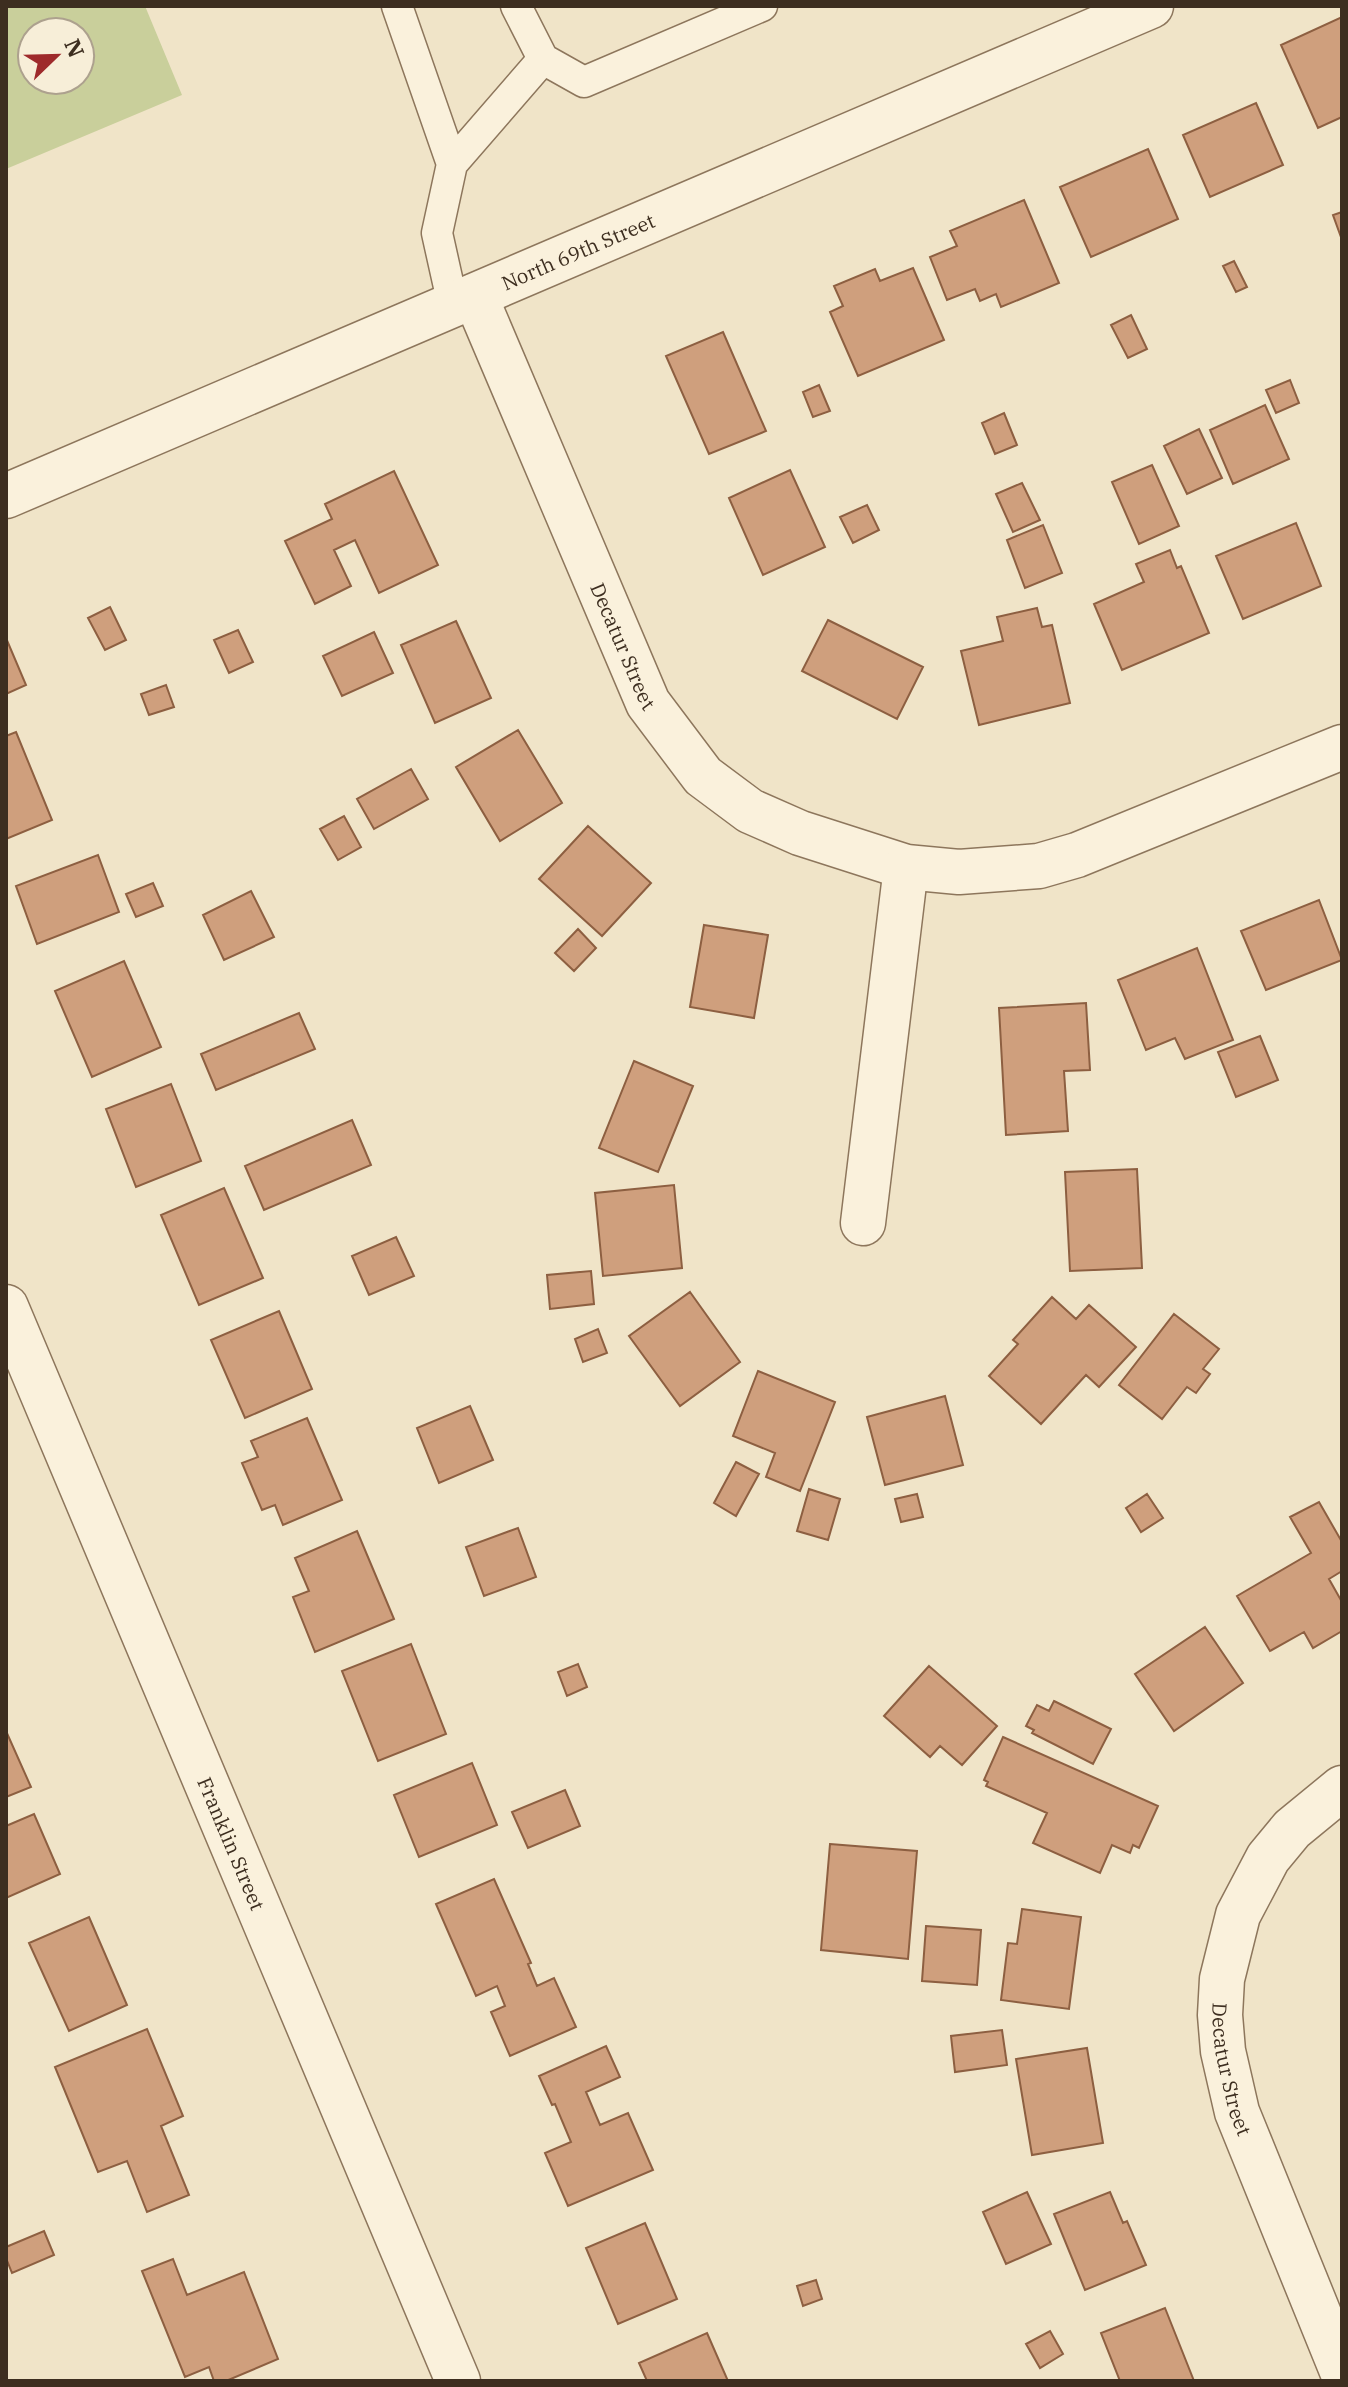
<svg xmlns="http://www.w3.org/2000/svg" width="1348" height="2387" font-family="'IBM Plex Serif',serif">
  <rect width="100%" height="100%" fill="#f0e4c8"/>
  <path fill="#c9cf9b" fill-rule="evenodd" d="M 6,6 L 145,6 L 182,95 L 6,169 ZM 32,32 L 80,32 L 80,80 L 32,80 Z"/>
  <path fill="#cf9f7d" stroke="#8d5f41" stroke-width="2" d="M 1342,17 L 1342,117 L 1318,128 L 1281,45 Z
    M 1256,103 L 1283,165 L 1210,197 L 1183,135 Z
    M 1148,149 L 1178,219 L 1091,257 L 1060,187 Z
    M 1024,200 L 1059,283 L 1001,307 L 996,294 L 980,301 L 975,289 L 947,300 L 930,257 L 957,246 L 950,231 Z
    M 1342,212 L 1342,240 L 1333,215 Z
    M 1234,261 L 1247,287 L 1236,292 L 1223,266 Z
    M 913,268 L 944,340 L 858,376 L 830,312 L 843,306 L 834,286 L 875,269 L 880,281 Z
    M 1131,315 L 1147,349 L 1128,358 L 1111,325 Z
    M 723,332 L 766,431 L 709,454 L 666,356 Z
    M 1290,380 L 1299,403 L 1276,413 L 1266,390 Z
    M 819,385 L 830,411 L 813,417 L 803,392 Z
    M 1265,405 L 1289,459 L 1233,484 L 1210,430 Z
    M 1004,413 L 1017,445 L 995,454 L 982,423 Z
    M 1199,429 L 1222,478 L 1187,494 L 1164,446 Z
    M 1152,465 L 1179,526 L 1139,544 L 1112,482 Z
    M 790,470 L 825,547 L 763,575 L 729,498 Z
    M 394,471 L 438,565 L 379,593 L 355,540 L 334,550 L 351,586 L 315,604 L 285,541 L 332,519 L 325,504 Z
    M 1022,483 L 1040,520 L 1013,532 L 996,494 Z
    M 867,505 L 879,530 L 853,543 L 840,517 Z
    M 1296,523 L 1321,586 L 1243,619 L 1216,556 Z
    M 1043,525 L 1062,573 L 1025,588 L 1007,540 Z
    M 1170,550 L 1177,568 L 1181,566 L 1209,633 L 1122,670 L 1094,604 L 1144,582 L 1136,564 Z
    M 110,607 L 126,640 L 105,650 L 88,618 Z
    M 1037,608 L 1042,627 L 1052,625 L 1070,703 L 979,725 L 961,651 L 1003,641 L 997,617 Z
    M 828,620 L 923,667 L 897,719 L 802,671 Z
    M 456,621 L 491,698 L 435,723 L 401,645 Z
    M 238,630 L 253,662 L 229,673 L 214,640 Z
    M 374,632 L 393,673 L 342,696 L 323,656 Z
    M 6,638 L 26,685 L 6,694 Z
    M 166,685 L 174,707 L 149,715 L 141,694 Z
    M 518,730 L 562,803 L 500,841 L 456,767 Z
    M 16,732 L 52,820 L 6,839 L 6,736 Z
    M 411,769 L 428,799 L 374,829 L 357,799 Z
    M 344,816 L 361,847 L 338,860 L 320,829 Z
    M 588,826 L 651,883 L 602,936 L 539,879 Z
    M 98,855 L 119,912 L 37,944 L 16,886 Z
    M 153,883 L 163,906 L 136,917 L 126,894 Z
    M 251,891 L 274,937 L 224,960 L 203,915 Z
    M 1319,900 L 1342,960 L 1266,990 L 1241,931 Z
    M 704,925 L 768,935 L 754,1018 L 690,1007 Z
    M 578,929 L 596,948 L 574,971 L 555,953 Z
    M 1197,948 L 1233,1040 L 1185,1059 L 1175,1038 L 1146,1050 L 1118,980 Z
    M 124,961 L 161,1047 L 92,1077 L 55,991 Z
    M 1086,1003 L 1090,1070 L 1064,1071 L 1068,1131 L 1006,1135 L 999,1008 Z
    M 299,1013 L 315,1049 L 216,1090 L 201,1054 Z
    M 1260,1036 L 1278,1080 L 1236,1097 L 1218,1052 Z
    M 634,1061 L 693,1086 L 658,1172 L 599,1148 Z
    M 171,1084 L 201,1161 L 136,1187 L 106,1109 Z
    M 352,1120 L 371,1165 L 264,1210 L 245,1166 Z
    M 1137,1169 L 1142,1268 L 1070,1271 L 1065,1172 Z
    M 674,1185 L 682,1268 L 603,1276 L 595,1193 Z
    M 224,1188 L 263,1278 L 199,1305 L 161,1215 Z
    M 396,1237 L 414,1276 L 369,1295 L 352,1256 Z
    M 591,1271 L 594,1304 L 550,1309 L 547,1275 Z
    M 690,1292 L 740,1362 L 680,1406 L 629,1336 Z
    M 1052,1297 L 1076,1319 L 1089,1305 L 1136,1347 L 1099,1387 L 1086,1375 L 1041,1424 L 989,1376 L 1018,1344 L 1013,1340 Z
    M 279,1311 L 312,1389 L 245,1418 L 211,1340 Z
    M 1174,1314 L 1219,1349 L 1203,1369 L 1210,1374 L 1196,1393 L 1187,1387 L 1162,1419 L 1119,1385 Z
    M 598,1329 L 607,1353 L 583,1362 L 575,1339 Z
    M 758,1371 L 835,1402 L 800,1491 L 766,1477 L 775,1453 L 733,1436 Z
    M 945,1396 L 963,1465 L 885,1485 L 867,1417 Z
    M 470,1406 L 493,1460 L 439,1483 L 417,1428 Z
    M 307,1418 L 342,1500 L 283,1525 L 275,1505 L 262,1510 L 242,1463 L 258,1457 L 251,1441 Z
    M 736,1462 L 759,1474 L 736,1516 L 714,1503 Z
    M 809,1489 L 840,1499 L 828,1540 L 797,1531 Z
    M 917,1494 L 923,1517 L 901,1522 L 895,1499 Z
    M 1147,1494 L 1163,1518 L 1141,1532 L 1126,1508 Z
    M 1319,1502 L 1342,1542 L 1342,1571 L 1329,1579 L 1342,1602 L 1342,1631 L 1313,1648 L 1304,1632 L 1270,1651 L 1237,1596 L 1311,1553 L 1290,1517 Z
    M 518,1528 L 536,1577 L 484,1596 L 466,1547 Z
    M 357,1531 L 394,1619 L 315,1652 L 293,1597 L 309,1591 L 295,1558 Z
    M 1205,1627 L 1243,1683 L 1174,1731 L 1135,1674 Z
    M 411,1644 L 446,1734 L 378,1761 L 342,1671 Z
    M 578,1664 L 587,1687 L 567,1696 L 558,1672 Z
    M 929,1666 L 997,1726 L 962,1765 L 940,1746 L 930,1757 L 884,1716 Z
    M 1054,1701 L 1111,1729 L 1093,1764 L 1032,1733 L 1034,1730 L 1026,1726 L 1037,1705 L 1049,1711 Z
    M 6,1731 L 31,1787 L 6,1797 Z
    M 1003,1737 L 1158,1806 L 1139,1848 L 1133,1845 L 1130,1853 L 1112,1845 L 1100,1873 L 1033,1843 L 1047,1813 L 986,1786 L 988,1782 L 984,1780 Z
    M 472,1763 L 497,1825 L 419,1857 L 394,1795 Z
    M 565,1790 L 580,1826 L 528,1848 L 512,1812 Z
    M 34,1814 L 60,1874 L 6,1898 L 6,1826 Z
    M 830,1844 L 917,1851 L 908,1959 L 821,1950 Z
    M 494,1879 L 531,1963 L 528,1964 L 537,1986 L 554,1978 L 576,2027 L 510,2056 L 491,2012 L 505,2006 L 497,1986 L 476,1996 L 436,1904 Z
    M 1022,1909 L 1081,1917 L 1069,2009 L 1001,2000 L 1008,1943 L 1017,1944 Z
    M 89,1917 L 127,2005 L 69,2031 L 29,1943 Z
    M 926,1926 L 981,1930 L 977,1985 L 922,1981 Z
    M 147,2029 L 183,2116 L 161,2126 L 189,2195 L 147,2212 L 127,2161 L 98,2172 L 55,2067 Z
    M 1002,2030 L 1007,2065 L 955,2072 L 951,2036 Z
    M 606,2046 L 620,2077 L 586,2092 L 600,2125 L 628,2113 L 653,2170 L 568,2206 L 545,2153 L 571,2142 L 555,2104 L 552,2105 L 539,2076 Z
    M 1087,2048 L 1103,2143 L 1032,2155 L 1016,2059 Z
    M 1027,2192 L 1051,2244 L 1006,2264 L 983,2212 Z
    M 1110,2192 L 1123,2223 L 1127,2221 L 1146,2265 L 1085,2290 L 1054,2214 Z
    M 645,2223 L 677,2299 L 618,2324 L 586,2248 Z
    M 44,2231 L 54,2255 L 12,2273 L 6,2258 L 6,2247 Z
    M 173,2259 L 187,2295 L 244,2272 L 278,2359 L 226,2381 L 214,2381 L 209,2367 L 185,2377 L 142,2271 Z
    M 816,2280 L 822,2299 L 803,2306 L 797,2286 Z
    M 1165,2308 L 1194,2381 L 1120,2381 L 1101,2333 Z
    M 1050,2331 L 1063,2354 L 1040,2368 L 1026,2344 Z
    M 707,2333 L 728,2381 L 647,2381 L 639,2363 Z"/>
  <g fill="none" stroke-linecap="round" stroke-linejoin="round">
    <defs>
      <path id="service" d="M 397,6 L 452,164
        M 516,6 L 543,59 L 584,82 L 762,6
        M 453,305 L 437,233 L 452,164 L 543,59"/>
      <g id="minor">
        <path id="s1" d="M 475,296 L 648,703 L 703,776 L 750,811 L 800,833 L 906,867 L 959,872 L 1039,866 L 1077,855 L 1342,747"/>
        <path id="s2" d="M 6,496 L 1151,6"/>
        <path d="M 863,1223 L 906,867"/>
        <path id="s3" d="M 6,1307 L 458,2381"/>
        <path id="s4" d="M 1342,1788 L 1292,1829 L 1268,1858 L 1238,1915 L 1222,1979 L 1220,2015 L 1223,2051 L 1237,2112 L 1342,2371"/>
      </g>
    </defs>
    <use href="#service" stroke="#8d765c" stroke-width="33"/>
    <use href="#minor" stroke="#8d765c" stroke-width="47"/>
    <use href="#service" stroke="#faf1dc" stroke-width="30"/>
    <use href="#minor" stroke="#faf1dc" stroke-width="44"/>
  </g>
  <g text-anchor="middle" dominant-baseline="central" stroke-width="6" stroke-linejoin="round" paint-order="stroke">
    <g font-size="20" fill="#3d2e20" stroke="#f7eed8">
      <text stroke="none"><textPath href="#s2" startOffset="622">North 69th Street</textPath></text>
      <text stroke="none"><textPath href="#s1" startOffset="380">Decatur Street</textPath></text>
      <text stroke="none"><textPath href="#s3" startOffset="582">Franklin Street</textPath></text>
      <text stroke="none"><textPath href="#s4" startOffset="324">Decatur Street</textPath></text>
    </g>
  </g>
  <rect width="1348" height="2387" fill="none" stroke="#3d2e20" stroke-width="16"/>
  <g transform="translate(56 56) rotate(67)"><circle r="38" fill="#f7eed8" stroke="#ada18e" stroke-width="2"/>
  <path d="M0-6L14 30L0 20L-14 30Z" fill="#9e2a2b"/>
  <text y="-12" font-size="22" font-weight="bold" text-anchor="middle" fill="#3d2e20">N</text>
  </g>
</svg>
